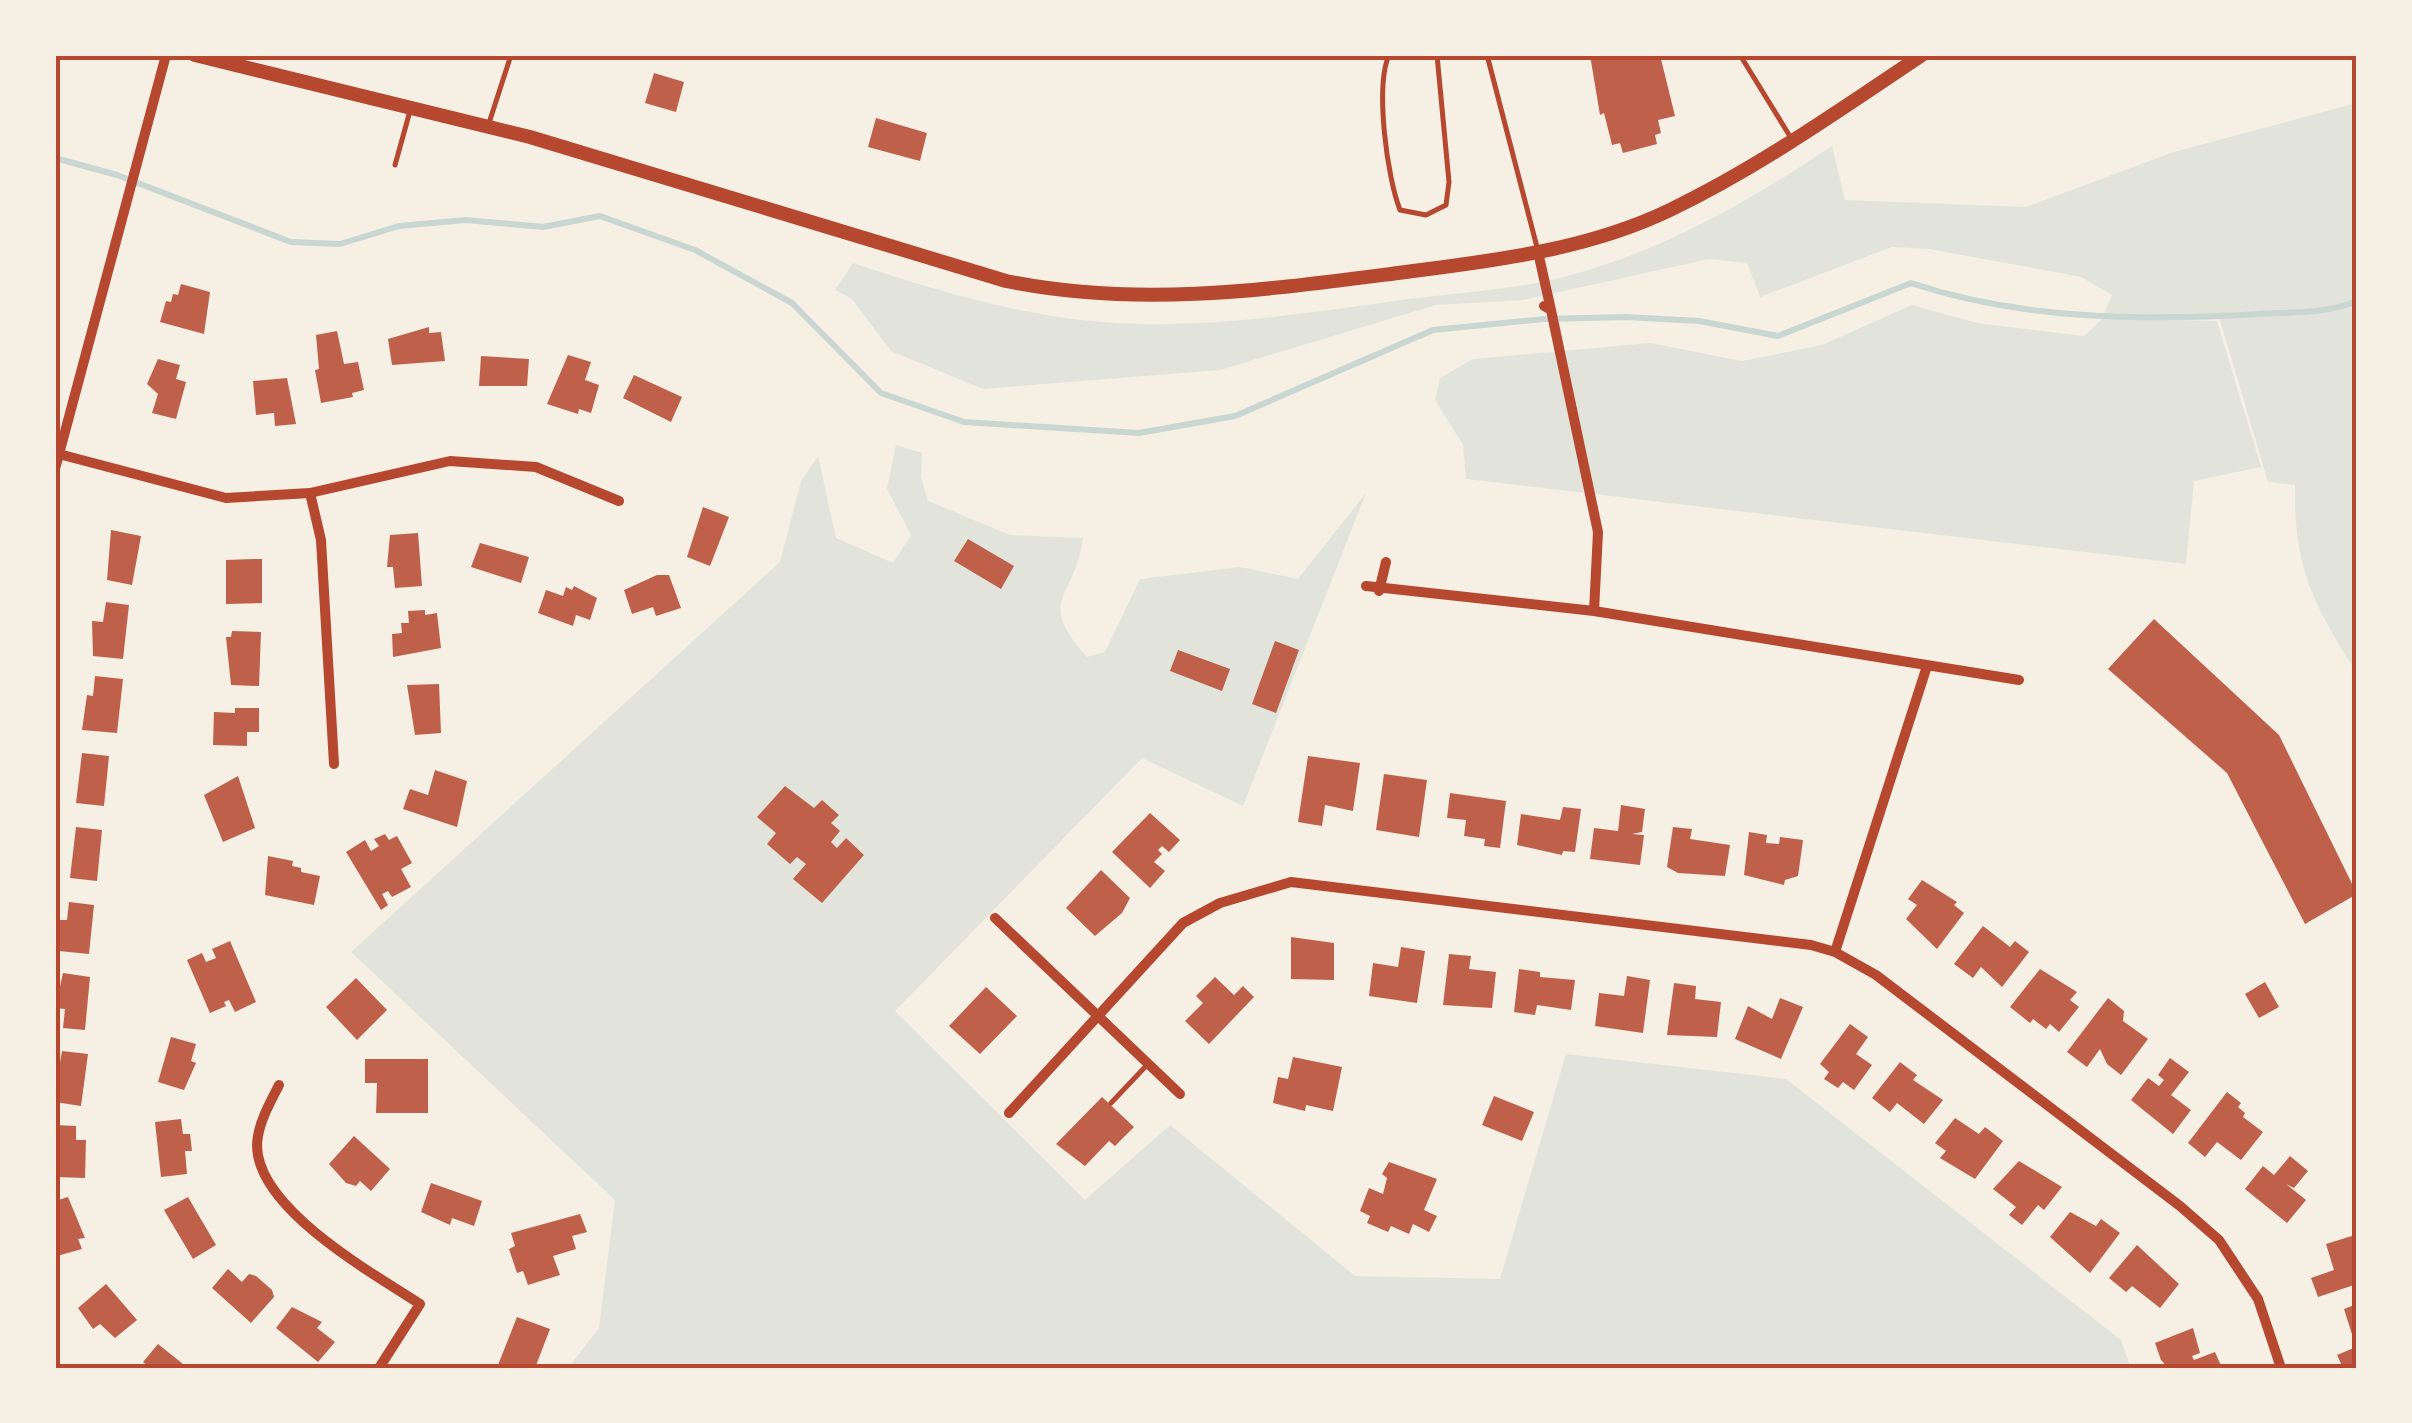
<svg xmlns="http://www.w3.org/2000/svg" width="2412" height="1423" font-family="'PT Sans Narrow',sans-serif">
  <rect width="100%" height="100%" fill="#f6efe4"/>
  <path fill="#e2e4dc" d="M 2357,103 L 2357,673 C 2314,607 2293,566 2295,485 L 2268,482 L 2219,317 L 2104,314 L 2112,295 L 2081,277 L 1929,249 L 1892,247 L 1760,297 L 1747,263 L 1709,259 L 1523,300 L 1436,305 L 1220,370 L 983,389 L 891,351 L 852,299 L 835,290 L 853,263 C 946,294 1040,322 1140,324 C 1223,326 1307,313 1388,302 C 1436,295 1484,292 1531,284 C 1640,264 1741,207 1832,146 L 1845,200 L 2026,207 L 2174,152 Z
    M 1912,305 L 1977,323 L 2084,336 L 2102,319 L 2217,321 L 2261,467 L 2194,481 L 2186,564 L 1466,479 L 1463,445 L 1435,400 L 1440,378 L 1473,359 L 1650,343 L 1742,361 L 1822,345 Z
    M 896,445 L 922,453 L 921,477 L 928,501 L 1010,535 L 1083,538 C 1074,602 1035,598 1087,657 L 1105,652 L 1140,579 L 1240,567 L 1298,579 L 1366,493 L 1243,806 L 1142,758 L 895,1011 L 1085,1200 L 1170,1125 L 1355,1276 L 1500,1279 L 1566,1054 L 1786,1079 L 2121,1340 L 2131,1368 L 568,1368 L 599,1328 L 615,1200 L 351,952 L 780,562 L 801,481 L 818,456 L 836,538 L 893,563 L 911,535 L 887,489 Z"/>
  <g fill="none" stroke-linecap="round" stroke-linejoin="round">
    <path stroke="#c9d6d2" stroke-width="6" d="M 55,158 L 117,175 L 291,242 L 340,244 L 399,226 L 465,220 L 543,227 L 600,216 L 695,250 L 792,303 L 881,393 L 964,422 L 1139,433 L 1235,416 L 1433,330 L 1544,319 L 1626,317 L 1699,321 L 1778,336 L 1911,283 C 2022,320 2144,321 2259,314 C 2292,312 2326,314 2357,301"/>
  </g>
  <path fill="#bf614a" d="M 1590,55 L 1660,55 L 1675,116 L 1658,120 L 1661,133 L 1655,135 L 1657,144 L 1623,153 L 1620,143 L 1612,145 L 1604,113 L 1600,115 Z
    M 654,73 L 684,82 L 676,112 L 645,103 Z
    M 876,118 L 927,133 L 920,161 L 868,147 Z
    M 181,284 L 210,292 L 204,334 L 160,322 L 166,301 L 171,302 L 173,294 L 178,295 Z
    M 429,327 L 429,333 L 441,332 L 445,361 L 392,365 L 388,339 Z
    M 337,331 L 344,364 L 358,362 L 364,390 L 352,393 L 353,397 L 321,403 L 315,370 L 319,369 L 316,335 Z
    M 568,355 L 591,362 L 585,380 L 599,385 L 591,413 L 579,409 L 578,414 L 547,404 Z
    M 481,356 L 529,359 L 527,386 L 479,386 Z
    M 158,359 L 180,365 L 176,379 L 186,382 L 176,419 L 152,413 L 158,394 L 147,384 Z
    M 634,375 L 682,397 L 671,422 L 623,398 Z
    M 287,378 L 296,424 L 275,426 L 274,413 L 256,415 L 253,381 Z
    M 703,507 L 729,517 L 710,566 L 687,557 Z
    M 111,530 L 141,536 L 132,585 L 107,580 Z
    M 418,533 L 422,586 L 395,588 L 393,567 L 387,567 L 390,535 Z
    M 968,539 L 1014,566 L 1001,589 L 954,561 Z
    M 480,543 L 529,557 L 521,583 L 471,567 Z
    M 253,559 L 262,559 L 262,603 L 226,604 L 226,560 Z
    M 657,575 L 669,575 L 681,608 L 656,616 L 653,607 L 632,614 L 624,590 Z
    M 574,586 L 597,598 L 590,620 L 576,615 L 573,626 L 538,613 L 546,590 L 563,596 L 566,587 L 572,590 Z
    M 106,602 L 129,605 L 123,659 L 93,656 L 92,621 L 103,622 Z
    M 425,610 L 425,615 L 437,613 L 441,648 L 393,657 L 392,634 L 402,633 L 401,623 L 409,623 L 408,611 Z
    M 2154,619 L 2279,735 L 2357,894 L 2305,924 L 2227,773 L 2108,669 Z
    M 232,631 L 261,632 L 259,686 L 231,685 L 226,637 L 231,637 Z
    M 1275,641 L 1299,650 L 1276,713 L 1252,704 Z
    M 1178,650 L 1230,669 L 1222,691 L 1170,671 Z
    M 95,676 L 123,679 L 117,733 L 82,730 L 87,695 L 93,696 Z
    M 439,684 L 441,733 L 415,735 L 407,685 Z
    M 235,708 L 259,708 L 259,732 L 247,732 L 247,746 L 213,745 L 214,712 L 235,713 Z
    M 82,753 L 109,756 L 104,806 L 76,803 Z
    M 1308,756 L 1360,763 L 1353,811 L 1325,805 L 1322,826 L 1298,822 Z
    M 435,770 L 467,781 L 457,827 L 403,809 L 410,789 L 428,795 Z
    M 1384,774 L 1427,780 L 1419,837 L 1376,830 Z
    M 238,776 L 255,828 L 223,842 L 204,795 Z
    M 785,786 L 814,808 L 822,800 L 839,815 L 831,823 L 840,831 L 831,842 L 837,848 L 846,838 L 864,855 L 822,903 L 793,879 L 806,864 L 797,857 L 790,864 L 767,844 L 776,833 L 757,817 Z
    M 1450,793 L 1506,801 L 1500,848 L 1484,846 L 1485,839 L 1464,836 L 1466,820 L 1447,818 Z
    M 1621,805 L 1645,809 L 1642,832 L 1632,834 L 1644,835 L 1640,865 L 1590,859 L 1594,828 L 1618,831 Z
    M 1563,807 L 1581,809 L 1575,852 L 1563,851 L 1562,855 L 1517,845 L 1521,814 L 1560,820 Z
    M 1150,813 L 1180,840 L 1169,852 L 1162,846 L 1158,850 L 1162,854 L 1154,862 L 1165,871 L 1150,888 L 1112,852 Z
    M 76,827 L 102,830 L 97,881 L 70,878 Z
    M 1673,827 L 1692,829 L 1690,839 L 1730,845 L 1725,876 L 1678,873 L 1667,867 Z
    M 1749,832 L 1767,835 L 1766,843 L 1779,844 L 1780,837 L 1803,840 L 1798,876 L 1785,880 L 1784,885 L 1744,875 Z
    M 385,834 L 389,840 L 397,836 L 412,863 L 401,869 L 411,887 L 392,897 L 388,891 L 382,894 L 388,905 L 381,910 L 346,852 L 365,840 L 371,851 L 379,846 L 374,839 Z
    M 268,856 L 293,861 L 292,866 L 301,868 L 301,872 L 320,876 L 314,905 L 265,895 Z
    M 1101,870 L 1130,898 L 1122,913 L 1095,936 L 1066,908 Z
    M 1922,880 L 1957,902 L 1954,905 L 1964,913 L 1937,949 L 1906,919 L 1917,905 L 1908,899 Z
    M 69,902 L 94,905 L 89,954 L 59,951 L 59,920 L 67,920 Z
    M 1983,926 L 2010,947 L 2015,941 L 2029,952 L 2002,987 L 1981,967 L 1973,978 L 1954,964 Z
    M 1291,937 L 1334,943 L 1334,980 L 1291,979 Z
    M 230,941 L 256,1002 L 235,1012 L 229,1000 L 224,1002 L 226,1006 L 210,1013 L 187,960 L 202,953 L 206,962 L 216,958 L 212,949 Z
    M 1401,947 L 1425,951 L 1417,1003 L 1369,996 L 1373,963 L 1398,967 Z
    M 1449,954 L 1471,956 L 1469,969 L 1496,972 L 1492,1008 L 1443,1005 Z
    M 1519,969 L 1540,972 L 1540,977 L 1575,980 L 1571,1010 L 1537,1005 L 1535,1015 L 1514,1012 Z
    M 2040,969 L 2077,992 L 2070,1000 L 2079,1007 L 2059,1032 L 2050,1024 L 2046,1029 L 2033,1019 L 2030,1023 L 2010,1007 Z
    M 63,973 L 90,977 L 85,1030 L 63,1028 L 65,1009 L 55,1008 Z
    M 1627,976 L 1650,980 L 1643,1033 L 1595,1026 L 1599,993 L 1624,996 Z
    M 1215,977 L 1234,995 L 1243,986 L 1254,997 L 1209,1044 L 1185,1021 L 1203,1003 L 1196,996 Z
    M 356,978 L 387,1010 L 357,1040 L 326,1007 Z
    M 2265,982 L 2279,1007 L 2259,1018 L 2245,994 Z
    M 1674,983 L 1696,986 L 1695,999 L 1721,1002 L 1717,1037 L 1667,1035 Z
    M 986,987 L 1017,1016 L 980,1054 L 949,1026 Z
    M 1780,998 L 1803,1007 L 1781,1059 L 1735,1039 L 1748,1006 L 1772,1019 Z
    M 2108,998 L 2124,1011 L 2123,1021 L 2148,1039 L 2121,1075 L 2107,1064 L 2100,1049 L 2087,1067 L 2067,1052 Z
    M 1850,1024 L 1868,1037 L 1856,1054 L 1872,1065 L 1854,1090 L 1843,1082 L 1838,1088 L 1824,1079 L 1829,1072 L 1820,1064 Z
    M 171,1037 L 196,1044 L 191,1061 L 196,1063 L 184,1090 L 158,1082 Z
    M 62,1051 L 88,1054 L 81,1106 L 55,1102 L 55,1067 L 59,1068 Z
    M 1293,1057 L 1342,1067 L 1333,1111 L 1306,1105 L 1305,1111 L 1273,1103 L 1278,1077 L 1288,1079 Z
    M 2170,1058 L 2189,1072 L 2171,1095 L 2191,1110 L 2173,1134 L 2131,1100 L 2148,1078 L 2159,1086 L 2164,1080 L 2158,1075 Z
    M 365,1059 L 428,1059 L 428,1113 L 376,1113 L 377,1083 L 365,1083 Z
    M 1900,1062 L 1917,1075 L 1913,1080 L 1943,1100 L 1924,1124 L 1897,1103 L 1890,1112 L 1872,1098 Z
    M 2227,1092 L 2241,1103 L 2238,1107 L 2245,1113 L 2243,1117 L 2263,1132 L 2241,1160 L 2217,1142 L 2205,1157 L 2188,1143 Z
    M 1494,1096 L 1534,1112 L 1522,1141 L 1482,1125 Z
    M 1102,1097 L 1134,1127 L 1115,1146 L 1109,1141 L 1085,1166 L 1056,1144 Z
    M 1955,1118 L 1979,1134 L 1985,1127 L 2003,1141 L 1975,1179 L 1940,1158 L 1946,1151 L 1935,1143 Z
    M 181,1119 L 183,1134 L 190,1134 L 192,1151 L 185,1151 L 187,1174 L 161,1177 L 155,1122 Z
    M 55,1125 L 76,1126 L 76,1140 L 86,1140 L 85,1178 L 55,1177 Z
    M 354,1136 L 390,1169 L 371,1191 L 360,1181 L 356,1186 L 346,1183 L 329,1164 Z
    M 2290,1156 L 2308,1171 L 2294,1188 L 2286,1184 L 2306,1200 L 2287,1223 L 2245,1189 L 2263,1166 L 2274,1175 Z
    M 2019,1161 L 2062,1187 L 2044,1210 L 2038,1205 L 2022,1225 L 2009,1215 L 2016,1207 L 1993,1189 Z
    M 1389,1162 L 1437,1179 L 1424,1210 L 1437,1216 L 1429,1232 L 1413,1224 L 1409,1234 L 1391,1226 L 1388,1232 L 1367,1223 L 1370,1216 L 1360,1211 L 1369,1188 L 1383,1194 L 1387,1178 L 1382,1174 Z
    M 431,1183 L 482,1201 L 474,1226 L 452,1218 L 450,1225 L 421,1212 Z
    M 68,1197 L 85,1238 L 78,1239 L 82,1249 L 57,1256 L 55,1201 Z
    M 188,1197 L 216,1245 L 193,1259 L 164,1210 Z
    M 2070,1212 L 2096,1226 L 2101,1219 L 2120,1233 L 2090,1273 L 2050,1237 Z
    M 580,1214 L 587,1232 L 572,1236 L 576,1249 L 553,1256 L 560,1275 L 528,1285 L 523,1271 L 517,1273 L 509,1249 L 515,1246 L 511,1233 Z
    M 2355,1235 L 2357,1284 L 2318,1297 L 2311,1278 L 2334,1270 L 2326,1244 Z
    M 2137,1245 L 2179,1284 L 2160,1308 L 2132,1286 L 2126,1292 L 2109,1278 Z
    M 228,1269 L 242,1282 L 249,1274 L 256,1276 L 272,1290 L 274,1297 L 251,1323 L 212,1288 Z
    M 106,1284 L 137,1320 L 115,1338 L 100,1324 L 93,1329 L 78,1308 Z
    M 2357,1304 L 2357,1368 L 2343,1368 L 2337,1355 L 2356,1347 L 2344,1309 Z
    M 292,1307 L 322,1322 L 317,1328 L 335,1342 L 318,1362 L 276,1328 Z
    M 517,1317 L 550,1329 L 535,1368 L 498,1365 Z
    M 2193,1328 L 2200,1353 L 2192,1356 L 2194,1360 L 2215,1352 L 2222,1368 L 2168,1368 L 2161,1360 L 2155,1343 Z
    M 158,1344 L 188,1368 L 151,1368 L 143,1362 Z"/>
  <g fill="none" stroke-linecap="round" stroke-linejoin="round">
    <path stroke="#b5482f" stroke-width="5" d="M 1389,55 C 1375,87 1387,177 1400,210 L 1426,215 L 1446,205 L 1449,182 L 1437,55
      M 1487,55 L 1538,251
      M 1740,55 L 1791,138
      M 489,123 L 511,55
      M 395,165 L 410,111
      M 1111,1103 L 1147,1065"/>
    <path stroke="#b5482f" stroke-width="10" d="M 1538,252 L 1551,310 L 1544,306 L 1551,310 L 1598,532 L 1594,611
      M 55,453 L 226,498 L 310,493 L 450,461 L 536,467 L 619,501
      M 55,469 L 166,55
      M 310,493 L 321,540 L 334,764
      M 1366,586 L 1594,611 L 2019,680
      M 1379,591 L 1386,562
      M 995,918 L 1180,1094
      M 1835,952 L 1927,666
      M 279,1085 C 271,1101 261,1118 258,1136 C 245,1203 373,1273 420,1304 L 379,1368
      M 1009,1113 L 1183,923 L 1220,903 L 1291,882 L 1811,945 L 1835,952 L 1876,975 L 2180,1206 L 2219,1240 L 2258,1299 L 2281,1368"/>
    <path stroke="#b5482f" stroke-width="14" d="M 195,55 L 530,137 L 1006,281 C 1138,308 1266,290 1398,273 C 1490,261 1585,251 1670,210 C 1759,167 1840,110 1922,55"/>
  </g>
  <rect width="2412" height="1423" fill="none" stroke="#f6efe4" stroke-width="115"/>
  <rect x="58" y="58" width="2296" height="1308" fill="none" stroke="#b5482f" stroke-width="4"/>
</svg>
